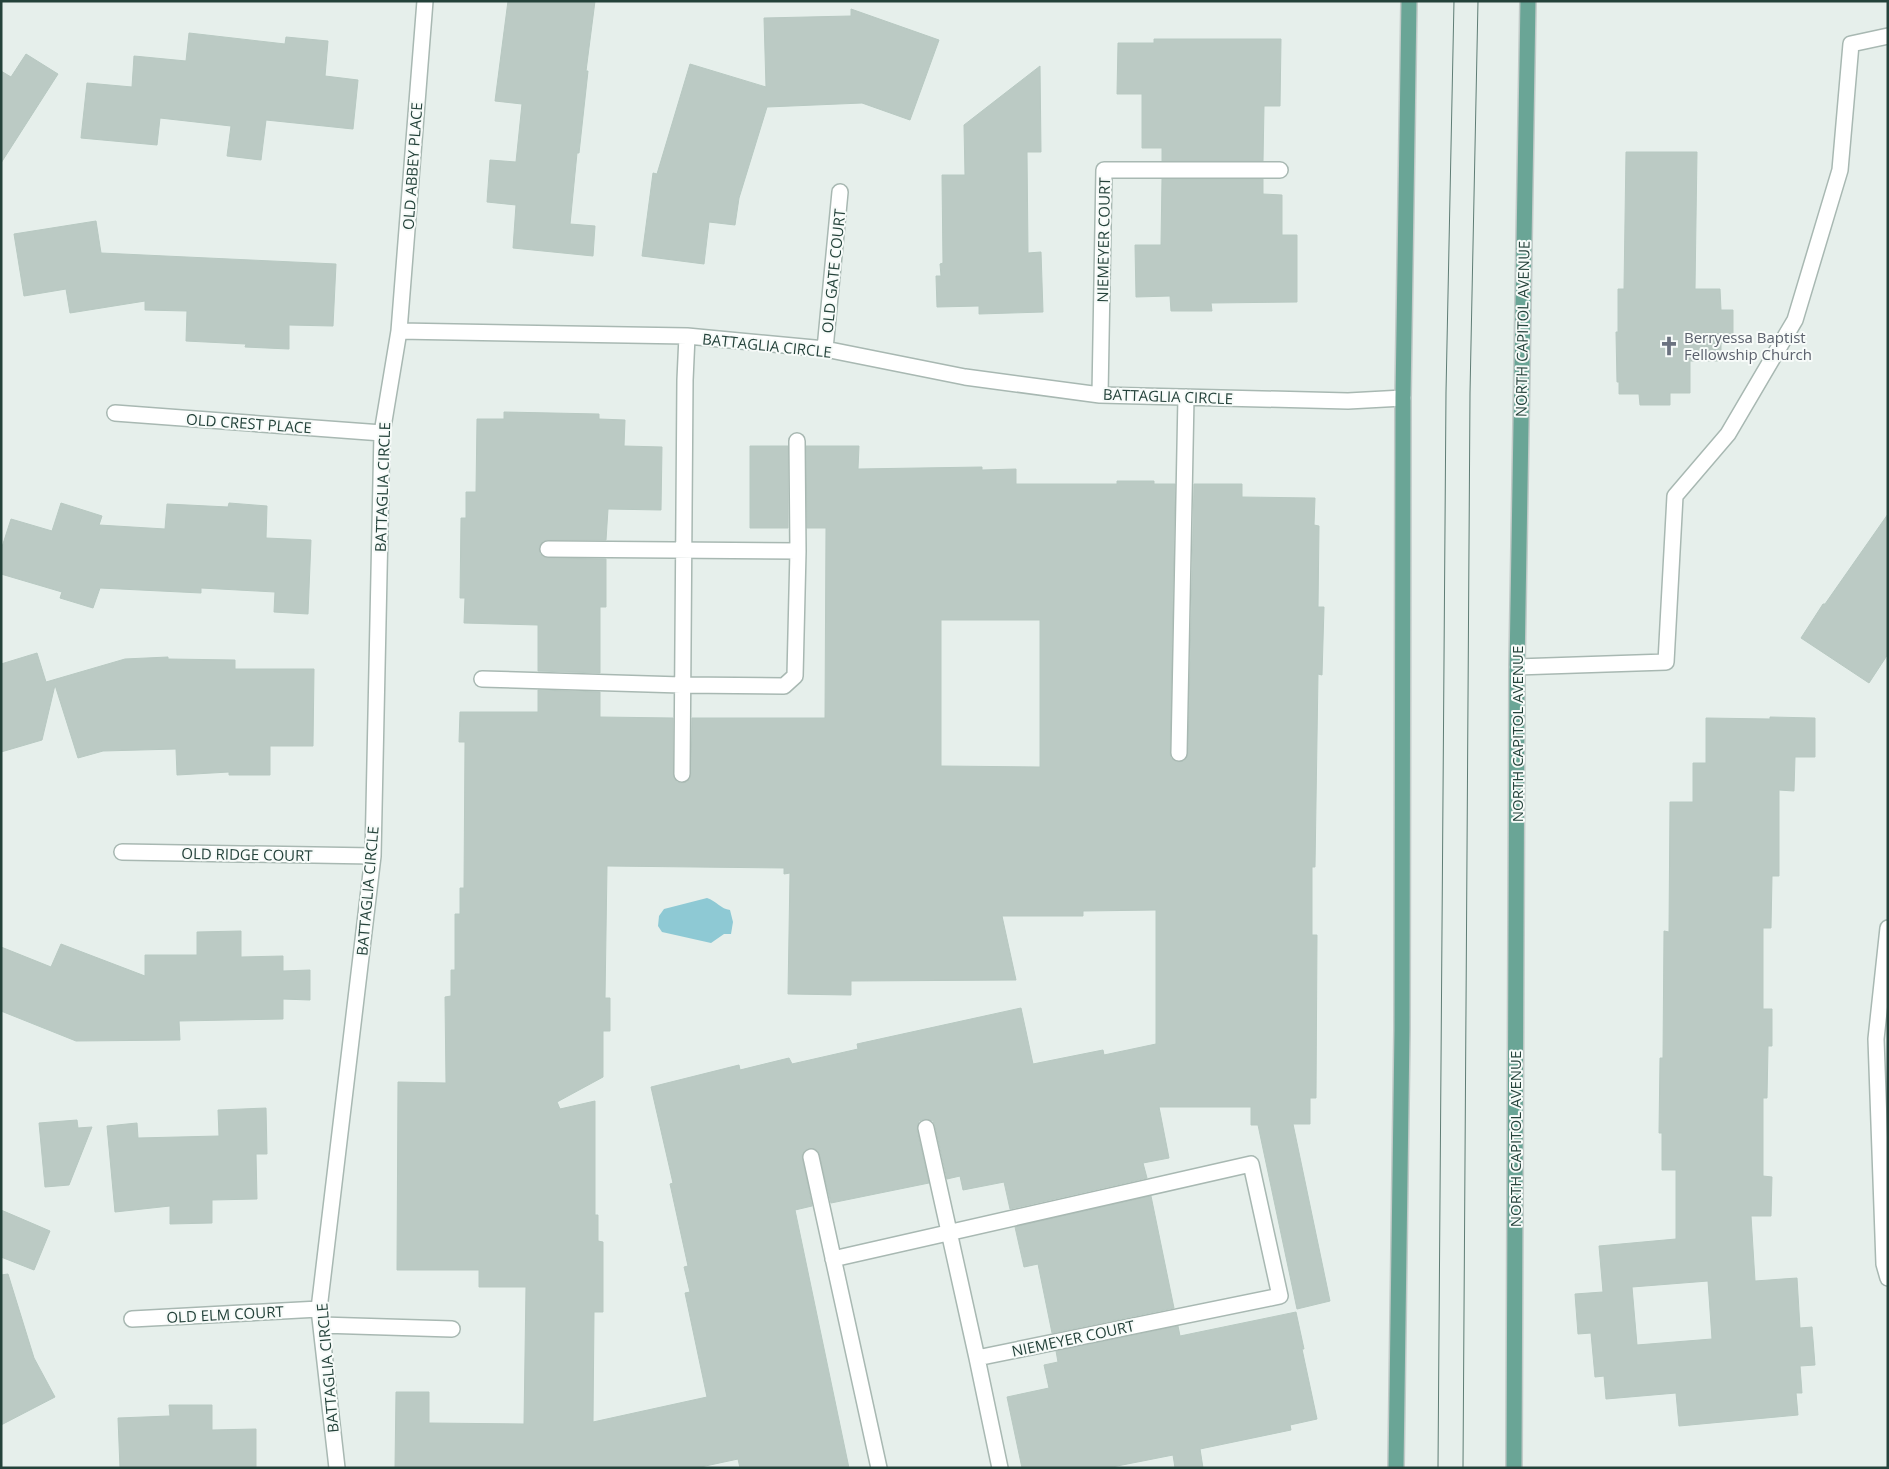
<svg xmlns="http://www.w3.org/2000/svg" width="1889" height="1469" font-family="'Open Sans',sans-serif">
  <rect width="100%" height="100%" fill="#e6efeb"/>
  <path fill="#8ec9d4" d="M 707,898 C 716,901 721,909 730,910 L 733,922 L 731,934 L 724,934 L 711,943 L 662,932 L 658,926 L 659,916 L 664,909 Z"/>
  <path fill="#bbcac4" stroke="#b8c9c2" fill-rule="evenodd" d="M 508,1 L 595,1 L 586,71 L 588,71 L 579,153 L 577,153 L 570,224 L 595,226 L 593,256 L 513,248 L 516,205 L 487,202 L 490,160 L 516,162 L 522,104 L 495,101 Z
    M 851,9 L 939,40 L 910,120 L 862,103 L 767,107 L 739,198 L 735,225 L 709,222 L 704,264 L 642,256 L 653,173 L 657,174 L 690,64 L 766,87 L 764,18 L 851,16 Z
    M 189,33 L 285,44 L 286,37 L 328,41 L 325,76 L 358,80 L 353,129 L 266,120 L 261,160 L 227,156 L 231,126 L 160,118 L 157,145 L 81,138 L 87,83 L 132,87 L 134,56 L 186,61 Z
    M 1154,39 L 1281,39 L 1280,106 L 1264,106 L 1263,161 L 1162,161 L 1162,148 L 1142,148 L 1142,94 L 1117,94 L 1118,43 L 1154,43 Z
    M 26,54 L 58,74 L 1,163 L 1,71 L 11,77 Z
    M 1040,66 L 1041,152 L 1027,152 L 1028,253 L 1041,252 L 1043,312 L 979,314 L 979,306 L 937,307 L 936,276 L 941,276 L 940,264 L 943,263 L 942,175 L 965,175 L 964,125 Z
    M 1626,152 L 1697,152 L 1695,289 L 1720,289 L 1721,310 L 1733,310 L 1733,343 L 1721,343 L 1721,361 L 1690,361 L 1690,393 L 1670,393 L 1670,405 L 1640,405 L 1639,394 L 1619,394 L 1619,382 L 1617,382 L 1616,332 L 1618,332 L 1618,289 L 1624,289 Z
    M 1162,179 L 1263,179 L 1263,194 L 1282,195 L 1282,235 L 1297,235 L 1297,302 L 1211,303 L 1212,311 L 1171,311 L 1170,296 L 1136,297 L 1135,245 L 1161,245 Z
    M 96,221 L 101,253 L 336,264 L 333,326 L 289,325 L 289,349 L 245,347 L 246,344 L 186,341 L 187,311 L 145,310 L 145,301 L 70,313 L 66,289 L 24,296 L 14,234 Z
    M 504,412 L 599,414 L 599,419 L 625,420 L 624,446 L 662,447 L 661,510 L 608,509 L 606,540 L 548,540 L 543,541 L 539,548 L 540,554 L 547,558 L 606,559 L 606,607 L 600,607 L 600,673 L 538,671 L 538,625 L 464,623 L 465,598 L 460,598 L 461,518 L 466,518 L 466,492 L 476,492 L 477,419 L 504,419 Z
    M 750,446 L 788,446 L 788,528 L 750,528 Z
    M 806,446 L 859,446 L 858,469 L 982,467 L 982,470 L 1016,469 L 1016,484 L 1117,484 L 1117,481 L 1154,481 L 1154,484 L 1175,484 L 1170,753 L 1171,758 L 1178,762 L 1184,761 L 1188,753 L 1194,484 L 1242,484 L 1242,497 L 1315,498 L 1314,525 L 1319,526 L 1318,607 L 1324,607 L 1322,675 L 1318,674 L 1315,867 L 1312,867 L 1312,935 L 1317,935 L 1316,1098 L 1310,1098 L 1310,1124 L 1293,1124 L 1330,1301 L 1297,1309 L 1258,1125 L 1251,1125 L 1251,1107 L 1159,1107 L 1169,1158 L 1143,1163 L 1147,1178 L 1010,1209 L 1004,1182 L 963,1190 L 960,1176 L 947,1179 L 935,1126 L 933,1121 L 924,1119 L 919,1121 L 917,1130 L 929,1183 L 831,1203 L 818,1151 L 809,1148 L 805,1150 L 802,1155 L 812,1206 L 795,1210 L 849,1468 L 740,1468 L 738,1459 L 696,1468 L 395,1468 L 396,1392 L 429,1392 L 429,1423 L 524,1424 L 526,1287 L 479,1287 L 479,1270 L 397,1270 L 398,1082 L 446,1083 L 445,997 L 451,996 L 451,970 L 455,970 L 455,914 L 460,914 L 460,888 L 464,888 L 465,742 L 459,742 L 460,712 L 538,712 L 538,690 L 600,692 L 600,717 L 673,718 L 673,774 L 677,782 L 681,783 L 687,782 L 691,775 L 692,718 L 825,718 L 826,528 L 807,528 ZM 941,620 L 1040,620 L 1040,767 L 941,766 ZM 607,866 L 784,868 L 784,874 L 790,873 L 788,994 L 851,995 L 851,981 L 1016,980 L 1002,916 L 1083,916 L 1083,911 L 1156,910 L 1156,1044 L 1104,1055 L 1103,1050 L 1033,1064 L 1021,1008 L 857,1044 L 858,1049 L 792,1064 L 789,1058 L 740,1070 L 739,1065 L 651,1087 L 673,1183 L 670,1184 L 688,1266 L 684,1267 L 690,1292 L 685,1293 L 707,1397 L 593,1422 L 594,1312 L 603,1312 L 603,1242 L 598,1241 L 598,1215 L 595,1215 L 595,1101 L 560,1109 L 557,1102 L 603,1077 L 603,1031 L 610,1031 L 610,998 L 605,998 Z
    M 61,503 L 102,516 L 99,525 L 165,529 L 167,504 L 228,507 L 229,503 L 267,506 L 266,538 L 311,540 L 308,614 L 274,612 L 275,592 L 201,588 L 201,593 L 100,588 L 93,608 L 60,598 L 62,592 L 1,574 L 1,550 L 11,519 L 52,531 Z
    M 1888,514 L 1888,654 L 1869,683 L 1801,638 L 1823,604 L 1825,604 Z
    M 37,653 L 46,682 L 125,659 L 168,657 L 168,659 L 235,660 L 235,669 L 314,669 L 313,746 L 270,746 L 270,775 L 229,775 L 229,772 L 177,775 L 176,749 L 103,751 L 78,758 L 55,685 L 42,740 L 1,752 L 1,664 Z
    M 1770,717 L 1815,718 L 1815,757 L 1795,757 L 1794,791 L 1779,790 L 1779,876 L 1772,876 L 1771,928 L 1763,928 L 1763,1009 L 1772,1009 L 1772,1046 L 1768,1046 L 1767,1098 L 1763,1098 L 1763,1176 L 1772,1177 L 1771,1216 L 1751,1216 L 1755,1281 L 1797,1278 L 1800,1328 L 1812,1327 L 1815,1365 L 1800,1366 L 1802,1393 L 1796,1393 L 1798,1415 L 1679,1426 L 1676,1393 L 1606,1399 L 1604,1376 L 1595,1377 L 1591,1333 L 1578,1334 L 1575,1294 L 1603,1292 L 1599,1246 L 1676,1239 L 1676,1170 L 1662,1170 L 1662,1133 L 1659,1133 L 1660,1058 L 1663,1058 L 1664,931 L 1669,932 L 1670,802 L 1693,802 L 1693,763 L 1706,763 L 1706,718 L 1770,719 ZM 1708,1281 L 1712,1339 L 1637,1345 L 1632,1287 Z
    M 241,931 L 241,957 L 283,956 L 283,971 L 310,970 L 310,1000 L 283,999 L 283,1019 L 179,1021 L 180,1040 L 76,1041 L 1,1011 L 1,947 L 51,967 L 61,944 L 145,976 L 145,955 L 197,955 L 197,932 Z
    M 266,1108 L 267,1154 L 256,1154 L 257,1199 L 212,1200 L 212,1223 L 170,1224 L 170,1206 L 115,1212 L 107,1126 L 137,1123 L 138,1138 L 219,1136 L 218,1110 Z
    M 77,1120 L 78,1128 L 92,1127 L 69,1185 L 45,1187 L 39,1123 Z
    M 1151,1196 L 1174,1308 L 1052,1333 L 1038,1264 L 1024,1267 L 1015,1227 Z
    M 1,1210 L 50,1231 L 34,1270 L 1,1257 Z
    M 8,1274 L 34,1358 L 55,1397 L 1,1425 L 1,1275 Z
    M 1296,1312 L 1304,1349 L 1302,1349 L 1317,1419 L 1290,1425 L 1291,1430 L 1200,1449 L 1203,1468 L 1175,1468 L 1173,1455 L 1107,1468 L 1022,1468 L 1007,1397 L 1049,1388 L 1044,1365 L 1058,1362 L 1056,1351 L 1178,1326 L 1180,1336 Z
    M 169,1405 L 212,1405 L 212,1430 L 256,1429 L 256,1468 L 120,1468 L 118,1418 L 170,1416 Z"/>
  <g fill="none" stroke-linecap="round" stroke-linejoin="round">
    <defs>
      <path id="minor" d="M 399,331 L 687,336 L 825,349 L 965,377 L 1100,395 L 1348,401 L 1403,398
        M 825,349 L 840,192
        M 1100,395 L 1104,170 L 1280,170
        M 115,413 L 382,433
        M 548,549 L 798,551
        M 1517,667 L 1666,662 L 1675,496 L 1728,434 L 1795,320 L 1840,170 L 1851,44 L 1888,36
        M 482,679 L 681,685 L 784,686 L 795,676 L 798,551 L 797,441
        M 1179,753 L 1186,397
        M 682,774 L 685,380 L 687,336
        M 122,852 L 373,856
        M 1888,928 L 1876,1039 L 1884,1264 L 1888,1278
        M 926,1128 L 977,1358
        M 811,1157 L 879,1468
        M 833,1259 L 1251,1164 L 1280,1296 L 977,1358 L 1000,1468
        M 132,1319 L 319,1309
        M 321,1325 L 452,1329
        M 337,1468 L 319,1309 L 373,856 L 382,433 L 399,331 L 425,1"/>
      <path id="major" d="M 1396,1468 L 1402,1030 L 1403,398 L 1409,1
        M 1514,1468 L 1517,667 L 1528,1"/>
    </defs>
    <use href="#minor" stroke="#a8b8b2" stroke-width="18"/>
    <use href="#major" stroke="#c2cac8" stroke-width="18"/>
    <use href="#minor" stroke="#fff" stroke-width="15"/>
    <use href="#major" stroke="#6aa596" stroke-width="15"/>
    <path stroke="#5f7d75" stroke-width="1" d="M 1438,1468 L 1446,392 L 1454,1
      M 1463,1468 L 1470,393 L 1478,1"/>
  </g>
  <defs>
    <symbol id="church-bare" viewBox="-9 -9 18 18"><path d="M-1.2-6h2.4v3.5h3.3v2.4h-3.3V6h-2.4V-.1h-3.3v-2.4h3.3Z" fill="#6b7280" stroke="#f7fbf9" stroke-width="2.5" paint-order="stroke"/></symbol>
  </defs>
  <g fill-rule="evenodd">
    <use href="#church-bare" x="1655" y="332" width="28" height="28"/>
  </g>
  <g text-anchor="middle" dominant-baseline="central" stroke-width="4" stroke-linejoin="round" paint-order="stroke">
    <g font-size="15" fill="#24423a" stroke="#f7fbf9">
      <text transform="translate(412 166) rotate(-86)">OLD ABBEY PLACE</text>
      <text transform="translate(1103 240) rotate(-89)">NIEMEYER COURT</text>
      <text transform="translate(833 271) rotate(-84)">OLD GATE COURT</text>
      <text transform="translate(1522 329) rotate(-89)">NORTH CAPITOL AVENUE</text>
      <text transform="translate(767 345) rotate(6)">BATTAGLIA CIRCLE</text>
      <text transform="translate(1168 396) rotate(2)">BATTAGLIA CIRCLE</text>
      <text transform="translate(249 423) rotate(4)">OLD CREST PLACE</text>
      <text transform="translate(382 487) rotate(-88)">BATTAGLIA CIRCLE</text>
      <text transform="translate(1517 734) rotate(-90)">NORTH CAPITOL AVENUE</text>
      <text transform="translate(247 854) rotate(1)">OLD RIDGE COURT</text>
      <text transform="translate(367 891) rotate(-85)">BATTAGLIA CIRCLE</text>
      <text transform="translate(1515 1139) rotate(-90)">NORTH CAPITOL AVENUE</text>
      <text transform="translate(225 1314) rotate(-3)">OLD ELM COURT</text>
      <text transform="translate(1073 1338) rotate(-12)">NIEMEYER COURT</text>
      <text transform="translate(327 1368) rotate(-95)">BATTAGLIA CIRCLE</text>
    </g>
    <g font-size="15" fill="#5b616d" stroke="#f7fbf9" text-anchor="start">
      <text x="1684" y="337">Berryessa Baptist<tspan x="1684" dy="17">Fellowship Church</tspan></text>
    </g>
  </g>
  <rect width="1889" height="1469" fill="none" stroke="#24423a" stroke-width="5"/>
</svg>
